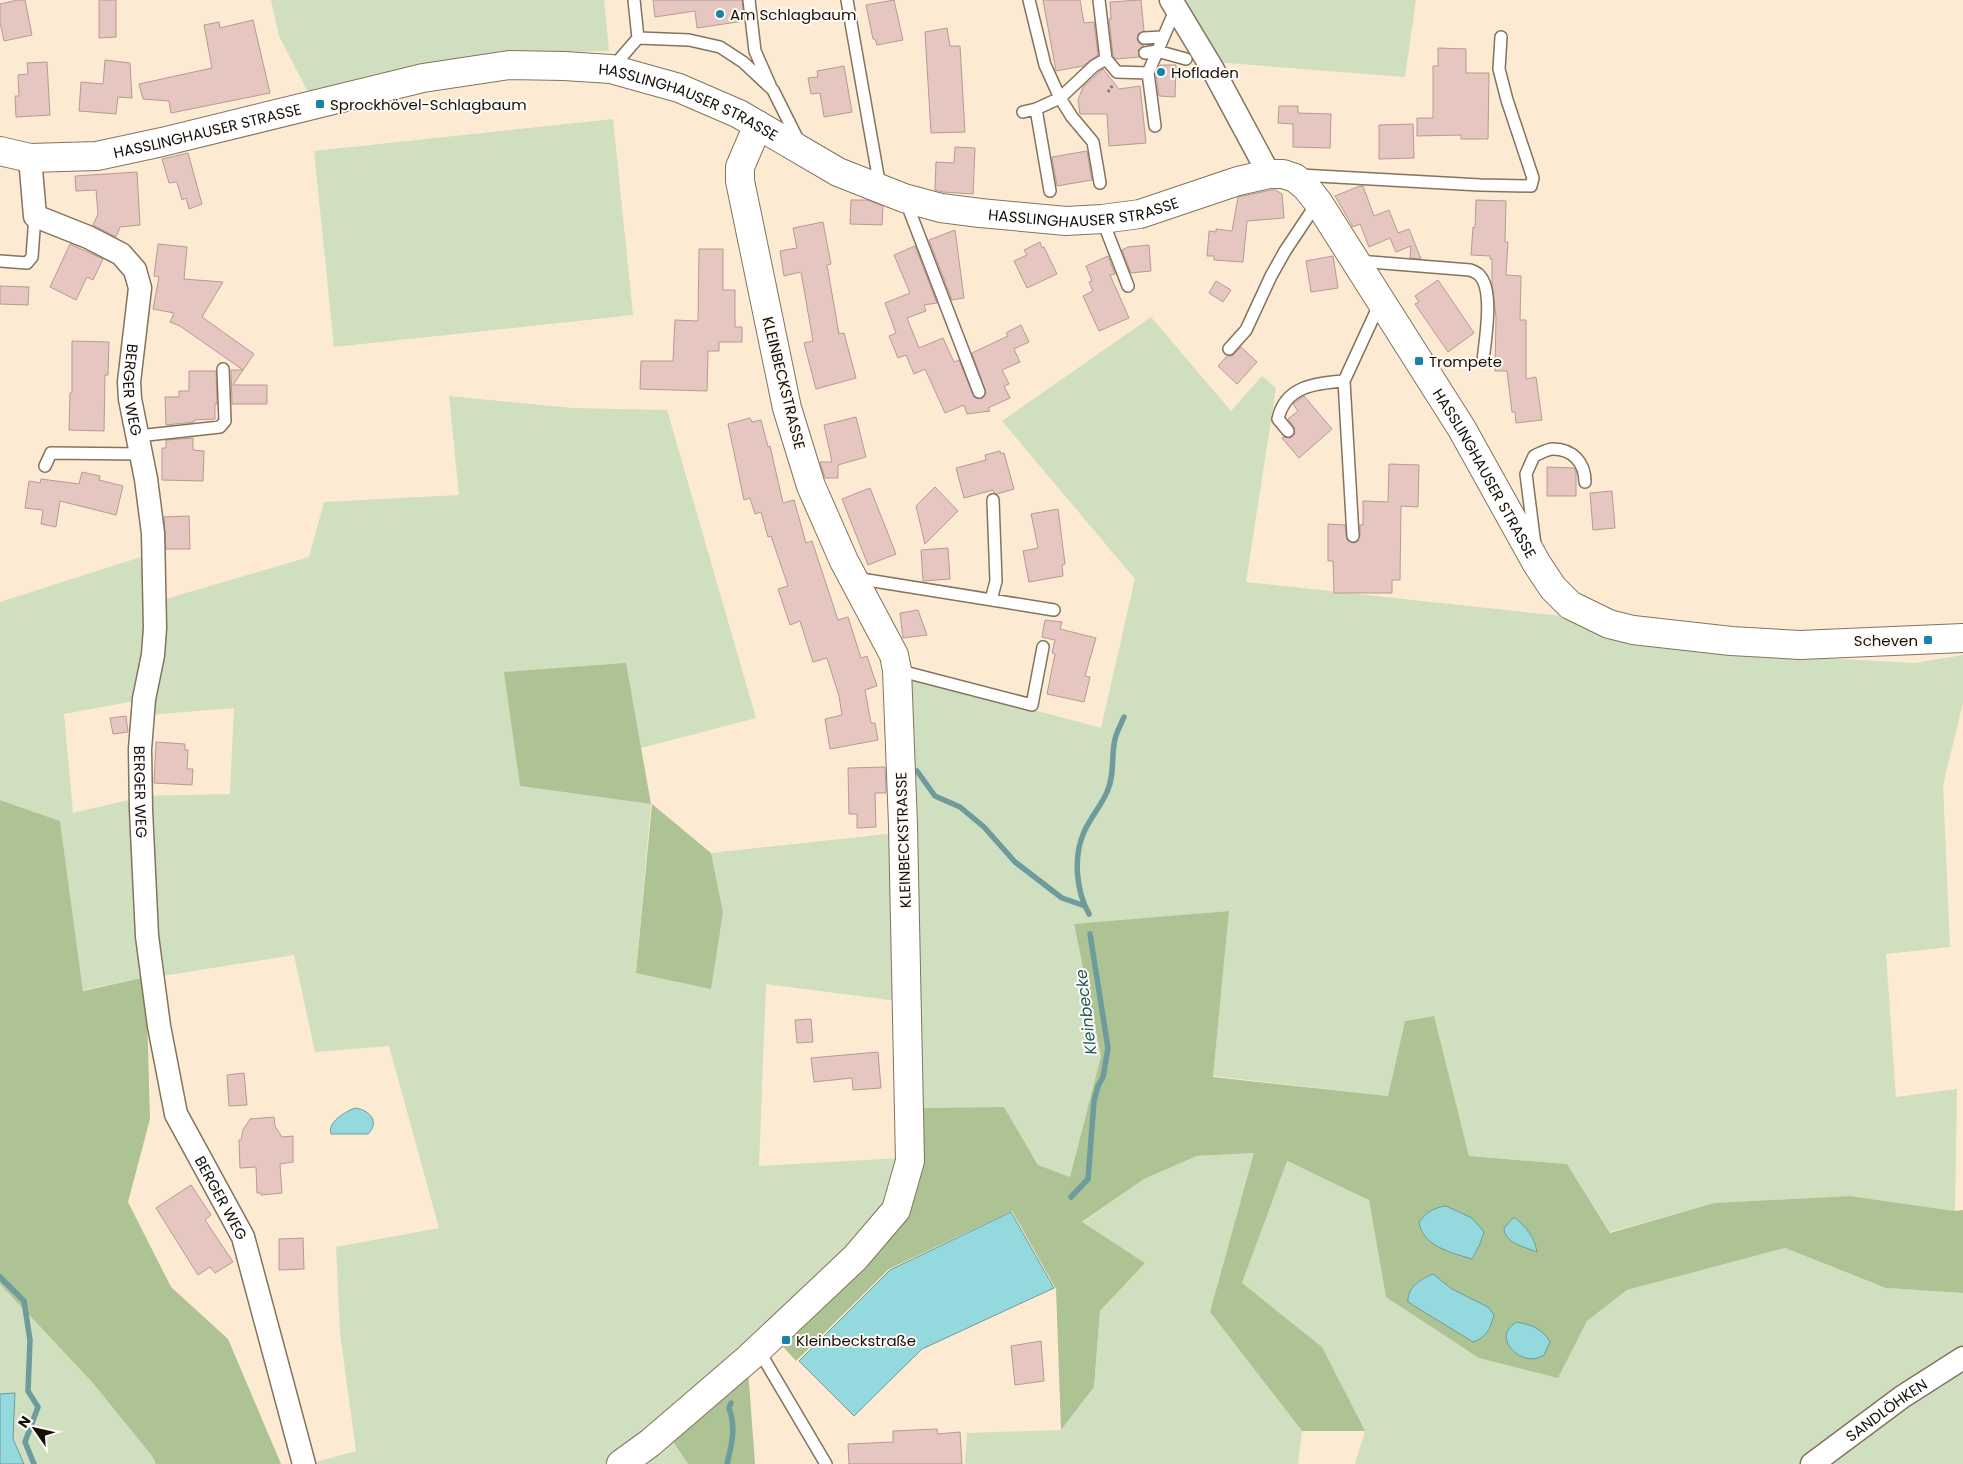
<svg xmlns="http://www.w3.org/2000/svg" width="1963" height="1464" font-family="Poppins,sans-serif">
  <rect width="100%" height="100%" fill="#fdead2"/>
  <path fill="#d0dfbf" d="M 271,0 L 604,0 L 609,51 L 512,53 L 310,96 L 279,36 Z
    M 1179,0 L 1416,0 L 1405,77 L 1214,62 Z
    M 613,119 L 633,315 L 334,347 L 314,151 Z
    M 1151,317 L 1231,411 L 1262,376 L 1276,388 L 1246,582 L 1571,617 L 1821,658 L 1915,663 L 1963,655 L 1963,703 L 1943,785 L 1950,947 L 1886,954 L 1896,1097 L 1957,1089 L 1955,1211 L 1850,1196 L 1714,1203 L 1610,1232 L 1567,1164 L 1469,1156 L 1433,1016 L 1405,1021 L 1388,1096 L 1213,1076 L 1229,911 L 1074,925 L 1101,1056 L 1070,1177 L 1038,1165 L 1004,1107 L 918,1108 L 902,675 L 1101,728 L 1135,579 L 1002,421 Z
    M 449,396 L 572,408 L 667,410 L 756,718 L 641,748 L 520,786 L 651,804 L 636,972 L 723,912 L 711,853 L 897,833 L 897,1001 L 766,984 L 759,1166 L 901,1158 L 891,1208 L 842,1260 L 612,1464 L 308,1464 L 356,1451 L 340,1333 L 336,1247 L 439,1228 L 389,1046 L 315,1052 L 294,955 L 156,977 L 145,796 L 230,794 L 234,708 L 148,715 L 159,601 L 309,557 L 324,502 L 459,495 Z
    M 150,554 L 140,700 L 64,714 L 73,813 L 137,798 L 146,977 L 83,990 L 60,821 L 0,800 L 0,602 Z
    M 1255,1153 L 1210,1312 L 1302,1431 L 1298,1464 L 965,1464 L 967,1433 L 1061,1430 L 1094,1387 L 1100,1311 L 1145,1263 L 1082,1223 L 1144,1179 L 1197,1156 Z
    M 1286,1161 L 1369,1199 L 1386,1297 L 1558,1378 L 1587,1321 L 1627,1290 L 1785,1248 L 1886,1288 L 1963,1293 L 1963,1464 L 1355,1464 L 1365,1431 L 1242,1283 Z
    M 0,1284 L 92,1382 L 152,1456 L 156,1464 L 0,1464 Z
    M 670,1437 L 688,1464 L 637,1464 Z"/>
  <path fill="#adc393" d="M 626,663 L 651,804 L 520,786 L 504,672 Z
    M 0,800 L 60,821 L 83,991 L 146,977 L 150,1119 L 128,1202 L 171,1287 L 228,1339 L 281,1464 L 156,1464 L 152,1456 L 92,1382 L 0,1284 Z
    M 652,804 L 711,853 L 723,912 L 711,989 L 636,973 Z
    M 1229,911 L 1213,1077 L 1388,1096 L 1405,1021 L 1434,1016 L 1469,1156 L 1567,1164 L 1610,1233 L 1714,1203 L 1850,1196 L 1955,1211 L 1963,1210 L 1963,1293 L 1886,1288 L 1785,1248 L 1627,1290 L 1587,1321 L 1558,1378 L 1479,1358 L 1386,1297 L 1369,1200 L 1287,1161 L 1242,1283 L 1322,1347 L 1365,1431 L 1302,1431 L 1210,1312 L 1254,1153 L 1197,1156 L 1144,1179 L 1082,1222 L 1145,1263 L 1100,1311 L 1094,1387 L 1061,1430 L 1056,1289 L 1012,1211 L 889,1269 L 796,1361 L 777,1340 L 900,1211 L 918,1108 L 1004,1107 L 1038,1165 L 1070,1177 L 1101,1056 L 1074,924 Z
    M 748,1369 L 755,1464 L 688,1464 L 670,1437 Z"/>
  <path fill="#94d9dd" stroke="#6e9c9d" d="M 355,1108 C 370,1110 380,1122 368,1134 L 331,1134 C 327,1122 345,1112 355,1108 Z
    M 1446,1206 L 1472,1218 L 1484,1232 L 1480,1244 L 1472,1259 C 1452,1253 1422,1246 1419,1222 C 1427,1212 1433,1208 1446,1206 Z
    M 1011,1212 L 1054,1288 L 922,1349 L 854,1416 L 799,1361 L 890,1270 Z
    M 1514,1217 C 1526,1227 1534,1236 1537,1252 C 1525,1247 1504,1243 1504,1228 Z
    M 1433,1274 L 1452,1289 L 1488,1307 L 1494,1315 C 1490,1329 1487,1337 1473,1342 L 1408,1302 C 1407,1287 1421,1279 1433,1274 Z
    M 1517,1322 C 1531,1325 1542,1328 1550,1342 L 1544,1355 C 1540,1357 1536,1359 1532,1359 C 1512,1358 1494,1334 1517,1322 Z
    M 15,1393 L 13,1439 L 24,1464 L 0,1464 L 0,1394 Z"/>
  <g fill="none" stroke-linecap="round" stroke-linejoin="round">
    <path stroke="#6e9c9d" stroke-width="5.5" d="M 917,771 L 935,796 L 960,807 L 984,827 L 1015,862 L 1062,898 L 1085,906
      M 1089,914 C 1076,891 1073,857 1084,832 C 1090,818 1101,806 1107,792 C 1115,775 1111,755 1115,739 C 1117,731 1121,724 1124,717
      M 1071,1197 L 1088,1179 L 1094,1101 L 1098,1086 L 1103,1077 L 1108,1048 L 1090,934
      M 0,1277 L 24,1301 L 30,1340 L 28,1391 L 38,1407 L 25,1442 L 34,1464
      M 727,1464 C 732,1444 736,1427 729,1408 L 731,1403"/>
  </g>
  <path fill="#e6c6c0" stroke="#b89994" d="M 18,0 L 25,0 L 32,35 L 4,41 L 0,22 L 0,4 Z
    M 99,0 L 116,0 L 116,37 L 99,38 Z
    M 653,0 L 742,0 L 744,21 L 697,28 L 695,11 L 655,17 Z
    M 894,0 L 903,40 L 877,45 L 875,39 L 873,39 L 866,5 Z
    M 1043,0 L 1080,0 L 1084,23 L 1094,22 L 1098,55 L 1083,66 L 1056,71 Z
    M 1141,0 L 1144,31 L 1138,34 L 1137,39 L 1140,44 L 1144,45 L 1138,50 L 1139,57 L 1116,59 L 1113,56 L 1109,19 L 1111,19 L 1110,2 Z
    M 253,20 L 270,93 L 171,113 L 169,101 L 143,99 L 139,84 L 212,68 L 204,25 L 219,22 L 220,28 Z
    M 947,28 L 950,46 L 960,46 L 965,132 L 931,133 L 925,32 Z
    M 1438,48 L 1466,49 L 1466,73 L 1489,73 L 1488,139 L 1461,139 L 1461,135 L 1417,136 L 1417,118 L 1433,118 L 1433,66 L 1438,66 Z
    M 105,60 L 130,63 L 132,98 L 118,97 L 116,114 L 79,111 L 81,82 L 103,84 Z
    M 47,62 L 50,115 L 16,117 L 15,96 L 19,96 L 18,75 L 28,74 L 27,63 Z
    M 1160,65 L 1176,65 L 1175,97 L 1159,96 L 1156,74 Z
    M 844,66 L 852,112 L 824,117 L 820,93 L 811,94 L 808,78 L 818,77 L 817,71 Z
    M 1103,69 L 1119,89 L 1140,86 L 1146,143 L 1109,146 L 1107,114 L 1080,114 L 1078,100 L 1083,87 Z
    M 1279,106 L 1298,106 L 1298,113 L 1331,114 L 1330,148 L 1293,147 L 1293,124 L 1278,123 Z
    M 1413,124 L 1414,158 L 1379,159 L 1379,125 Z
    M 955,147 L 975,148 L 973,194 L 943,192 L 935,190 L 936,162 L 954,163 Z
    M 1087,151 L 1092,180 L 1057,186 L 1052,157 Z
    M 188,153 L 202,204 L 189,209 L 186,198 L 182,200 L 177,182 L 169,183 L 162,159 Z
    M 137,172 L 140,225 L 120,227 L 116,237 L 93,225 L 98,214 L 96,190 L 76,191 L 75,176 Z
    M 1360,186 L 1363,186 L 1374,216 L 1389,210 L 1398,233 L 1409,229 L 1421,259 L 1410,258 L 1411,246 L 1396,252 L 1390,238 L 1369,247 L 1360,224 L 1353,227 L 1335,196 Z
    M 1271,190 L 1276,190 L 1282,194 L 1284,218 L 1247,221 L 1243,262 L 1214,260 L 1214,256 L 1207,256 L 1209,231 L 1216,232 L 1216,229 L 1232,231 L 1238,197 Z
    M 851,200 L 867,200 L 883,206 L 882,225 L 850,224 Z
    M 1476,200 L 1506,201 L 1505,242 L 1508,242 L 1506,275 L 1521,276 L 1520,320 L 1526,320 L 1526,379 L 1536,377 L 1542,420 L 1516,423 L 1515,412 L 1512,412 L 1507,371 L 1495,371 L 1496,317 L 1492,284 L 1492,259 L 1490,259 L 1490,256 L 1471,255 L 1473,227 L 1475,228 Z
    M 823,222 L 831,264 L 827,265 L 839,334 L 844,333 L 856,378 L 816,389 L 804,343 L 813,341 L 801,272 L 784,276 L 780,251 L 797,248 L 793,228 Z
    M 955,230 L 964,298 L 952,300 L 929,240 Z
    M 1040,242 L 1042,248 L 1044,247 L 1057,274 L 1027,288 L 1014,261 L 1027,255 L 1024,250 Z
    M 70,244 L 103,259 L 93,280 L 87,277 L 76,300 L 50,287 Z
    M 158,244 L 187,247 L 184,279 L 223,282 L 202,317 L 254,354 L 243,370 L 180,326 L 170,322 L 174,313 L 153,309 L 159,277 L 154,276 Z
    M 1149,245 L 1151,271 L 1131,273 L 1122,250 L 1128,247 Z
    M 915,246 L 937,303 L 924,305 L 926,311 L 907,318 L 919,348 L 943,338 L 954,362 L 959,360 L 974,397 L 982,399 L 986,393 L 972,353 L 1008,336 L 1006,333 L 1021,325 L 1029,342 L 1014,349 L 1020,362 L 1002,370 L 1009,384 L 1004,386 L 1010,398 L 988,408 L 990,411 L 967,414 L 964,405 L 945,413 L 925,369 L 914,374 L 906,355 L 898,358 L 889,336 L 896,333 L 885,303 L 910,293 L 894,255 Z
    M 699,249 L 723,249 L 723,290 L 735,290 L 735,327 L 742,327 L 742,342 L 719,342 L 719,351 L 708,351 L 707,391 L 640,389 L 641,361 L 673,361 L 675,320 L 698,321 Z
    M 1108,256 L 1115,274 L 1110,275 L 1129,318 L 1099,331 L 1083,296 L 1093,291 L 1089,282 L 1092,281 L 1086,266 Z
    M 1333,256 L 1338,288 L 1311,292 L 1306,261 Z
    M 1438,280 L 1474,333 L 1448,352 L 1415,304 L 1419,302 L 1415,296 Z
    M 1216,281 L 1231,290 L 1223,302 L 1209,293 Z
    M 0,286 L 29,287 L 28,305 L 0,304 Z
    M 72,341 L 109,342 L 108,375 L 105,375 L 104,431 L 69,430 L 70,393 L 72,393 Z
    M 1241,347 L 1257,362 L 1237,384 L 1218,366 L 1227,356 L 1232,356 Z
    M 231,370 L 243,370 L 233,385 L 267,385 L 267,404 L 232,404 Z
    M 189,371 L 216,371 L 217,404 L 215,404 L 215,419 L 194,420 L 194,422 L 166,425 L 165,397 L 179,397 L 179,391 L 189,391 Z
    M 1304,396 L 1332,429 L 1299,458 L 1282,438 L 1283,437 L 1290,438 L 1295,434 L 1294,427 L 1288,419 L 1298,411 L 1293,404 Z
    M 856,417 L 866,457 L 838,465 L 838,478 L 825,478 L 820,462 L 832,462 L 824,425 Z
    M 750,418 L 752,422 L 761,420 L 768,447 L 770,446 L 783,503 L 794,500 L 806,543 L 812,541 L 838,620 L 848,617 L 861,658 L 867,656 L 877,686 L 865,690 L 871,723 L 875,723 L 878,740 L 830,749 L 825,719 L 842,715 L 839,696 L 827,658 L 813,662 L 800,621 L 790,625 L 778,589 L 788,586 L 771,536 L 768,537 L 761,512 L 755,514 L 750,498 L 744,500 L 728,424 Z
    M 193,438 L 193,450 L 204,451 L 203,481 L 162,480 L 162,448 L 166,448 L 166,440 Z
    M 1000,451 L 1001,454 L 1004,453 L 1014,489 L 997,494 L 994,493 L 993,490 L 964,498 L 956,468 L 986,460 L 985,455 Z
    M 1389,464 L 1419,465 L 1418,507 L 1401,506 L 1400,580 L 1392,580 L 1392,593 L 1334,593 L 1333,561 L 1328,561 L 1328,524 L 1345,525 L 1347,540 L 1353,543 L 1357,542 L 1360,536 L 1360,525 L 1363,525 L 1363,501 L 1388,502 Z
    M 1547,467 L 1574,468 L 1576,472 L 1576,496 L 1547,496 Z
    M 82,472 L 100,476 L 99,480 L 123,486 L 116,515 L 60,501 L 56,527 L 41,524 L 43,510 L 25,508 L 29,481 L 40,483 L 41,479 L 79,484 Z
    M 935,487 L 958,511 L 925,544 L 916,506 Z
    M 870,488 L 896,554 L 868,565 L 842,499 Z
    M 1612,491 L 1615,528 L 1593,530 L 1590,493 Z
    M 1058,509 L 1065,564 L 1062,565 L 1063,576 L 1029,582 L 1023,551 L 1038,548 L 1031,514 Z
    M 189,516 L 190,549 L 166,549 L 164,517 Z
    M 948,548 L 950,579 L 923,581 L 921,550 Z
    M 918,610 L 927,635 L 903,638 L 900,613 Z
    M 1045,620 L 1062,622 L 1060,629 L 1096,638 L 1085,676 L 1090,677 L 1084,702 L 1047,694 L 1055,654 L 1052,653 L 1055,640 L 1042,637 Z
    M 126,716 L 128,732 L 113,734 L 110,718 Z
    M 156,742 L 185,744 L 185,750 L 188,750 L 187,769 L 193,769 L 192,785 L 154,783 Z
    M 885,767 L 886,793 L 875,793 L 876,827 L 857,828 L 857,814 L 849,814 L 848,768 Z
    M 811,1019 L 813,1042 L 797,1043 L 795,1020 Z
    M 878,1052 L 881,1088 L 853,1090 L 852,1078 L 814,1082 L 811,1058 Z
    M 244,1073 L 247,1105 L 229,1106 L 227,1075 Z
    M 274,1117 L 275,1126 L 282,1137 L 293,1136 L 293,1162 L 280,1164 L 282,1193 L 261,1195 L 261,1193 L 257,1193 L 256,1167 L 240,1168 L 239,1140 L 241,1140 L 243,1130 L 250,1119 Z
    M 191,1185 L 211,1215 L 205,1220 L 233,1262 L 215,1273 L 210,1267 L 198,1275 L 156,1208 Z
    M 303,1238 L 304,1269 L 279,1270 L 279,1239 Z
    M 1041,1341 L 1044,1381 L 1015,1385 L 1011,1346 Z
    M 937,1429 L 938,1434 L 960,1432 L 962,1464 L 849,1464 L 848,1444 L 893,1442 L 893,1431 Z"/>
  <g fill="none" stroke-linecap="round" stroke-linejoin="round">
    <defs>
      <path id="service" d="M 634,0 L 638,38
        M 749,0 L 755,51 L 770,85
        M 847,0 L 880,187
        M 1029,0 L 1045,65 L 1060,98 L 1072,117 L 1093,142 L 1100,183
        M 1099,0 L 1106,59 L 1117,72 L 1148,73
        M 1144,38 L 1162,37
        M 1145,53 L 1157,51 L 1186,59
        M 612,68 L 638,38 L 689,40 L 720,47 L 743,62 L 773,90 L 799,142
        M 1036,109 L 1060,98 L 1094,66 L 1106,59
        M 1023,112 L 1036,109 L 1050,191
        M 1155,126 L 1148,73 L 1176,8
        M 1300,175 L 1480,185 L 1531,186 L 1533,178 L 1507,100 L 1499,69 L 1501,37
        M 905,199 L 979,392
        M 1102,219 L 1128,286
        M 0,261 L 27,263 L 32,257 L 35,216
        M 1358,261 L 1470,270 C 1473,271 1478,273 1480,276 C 1494,291 1485,341 1483,361
        M 1229,349 L 1246,330 L 1271,276 L 1285,251 L 1317,203
        M 1344,381 L 1380,303
        M 1288,431 L 1278,419 C 1285,386 1316,383 1344,381 L 1353,536
        M 138,436 L 220,427 L 225,421 L 223,369
        M 45,466 L 51,453 L 141,454
        M 1535,545 L 1526,474 L 1534,456 C 1539,454 1547,449 1553,449 C 1573,449 1585,463 1585,482
        M 855,578 L 1054,610
        M 991,600 L 996,581 L 993,500
        M 897,670 L 1032,705 L 1043,647
        M 758,1349 L 826,1464"/>
      <g id="minor">
        <path d="M 1171,0 L 1212,68 L 1269,174"/>
        <path id="s1" d="M 30,158 L 35,216 L 88,237 L 121,254 L 135,270 L 140,288 L 129,382 L 130,399 L 146,479 L 153,533 L 155,628 L 153,655 L 144,699 L 140,749 L 141,810 L 147,936 L 159,1026 L 176,1114 L 243,1237 L 304,1464"/>
        <path id="s2" d="M 1812,1464 L 1902,1397 L 1963,1358"/>
      </g>
      <path id="tertiary" d="M 621,1464 L 650,1443 L 750,1357 L 855,1258 L 896,1210 L 910,1161 L 903,825 L 897,670 L 894,655 L 844,561 L 811,486 L 787,408 L 740,181 L 740,167 L 758,125"/>
      <g id="secondary">
        <path id="s3" d="M 0,151 L 30,158 L 97,156 L 162,142 L 423,78 L 509,65 L 564,66 L 611,69 L 679,88 L 739,114 L 838,172 L 904,198 L 941,208 L 980,213 L 1066,221 L 1102,219 L 1140,214 L 1238,181 L 1269,174 L 1283,174 L 1295,178 L 1306,187 L 1318,202 L 1462,429 L 1537,564 L 1553,588 L 1570,605 L 1609,624 L 1633,630 L 1731,641 L 1800,645 L 1963,638"/>
      </g>
    </defs>
    <use href="#service" stroke="#84735d" stroke-width="14"/>
    <use href="#minor" stroke="#84735d" stroke-width="25"/>
    <use href="#tertiary" stroke="#84735d" stroke-width="30"/>
    <use href="#secondary" stroke="#84735d" stroke-width="30"/>
    <path stroke="#897c6c" stroke-width="3" stroke-dasharray="2.5 2.5" stroke-linecap="butt" d="M 1108,92 L 1113,85"/>
    <use href="#service" stroke="#fff" stroke-width="11"/>
    <use href="#minor" stroke="#fff" stroke-width="22"/>
    <use href="#tertiary" stroke="#fff" stroke-width="28"/>
    <use href="#secondary" stroke="#fff" stroke-width="28"/>
  </g>
  <g fill="#1982ab" stroke="#fefaf5" stroke-width="2">
    <circle cx="720" cy="14" r="5"/>
    <circle cx="1161" cy="72" r="5"/>
    <rect x="315" y="99" width="10" height="10" rx="2.5"/>
    <rect x="1414" y="356" width="10" height="10" rx="2.5"/>
    <rect x="1923" y="635" width="10" height="10" rx="2.5"/>
    <rect x="781" y="1335" width="10" height="10" rx="2.5"/>
  </g>
  <g text-anchor="middle" dominant-baseline="central" stroke-width="4" stroke-linejoin="round" paint-order="stroke">
    <g font-size="15" fill="#150f07" stroke="#fefaf5" text-anchor="start">
      <text x="730" y="14">Am Schlagbaum</text>
      <text x="1171" y="72">Hofladen</text>
      <text x="330" y="104">Sprockhövel-Schlagbaum</text>
      <text x="1429" y="361">Trompete</text>
      <text x="1918" y="640" text-anchor="end">Scheven</text>
      <text x="796" y="1340">Kleinbeckstraße</text>
    </g>
    <g font-size="15" fill="#150f07" stroke="#fefaf5">
      <text stroke="none"><textPath href="#s3" startOffset="706">HASSLINGHAUSER STRASSE</textPath></text>
      <text stroke="none"><textPath href="#s3" startOffset="211">HASSLINGHAUSER STRASSE</textPath></text>
      <text stroke="none"><textPath href="#s3" startOffset="1126">HASSLINGHAUSER STRASSE</textPath></text>
      <text transform="translate(784 383) rotate(76)">KLEINBECKSTRASSE</text>
      <text stroke="none"><textPath href="#s1" startOffset="295">BERGER WEG</textPath></text>
      <text stroke="none"><textPath href="#s3" startOffset="1696">HASSLINGHAUSER STRASSE</textPath></text>
      <text stroke="none"><textPath href="#s1" startOffset="700">BERGER WEG</textPath></text>
      <text transform="translate(903 840) rotate(-92)">KLEINBECKSTRASSE</text>
      <text stroke="none"><textPath href="#s1" startOffset="1120">BERGER WEG</textPath></text>
      <text stroke="none"><textPath href="#s2" startOffset="92">SANDLÖHKEN</textPath></text>
    </g>
    <g font-size="16" font-style="italic" fill="#205b5e" stroke="#fefaf5">
      <text transform="translate(1086 1012) rotate(-97)">Kleinbecke</text>
    </g>
  </g>
  <g transform="translate(35 1429) rotate(304)" stroke="#fefaf5" stroke-width="4" paint-order="stroke">
  <path d="M0-4L9 19L0 12L-9 19Z" fill="#150f07"/>
  <text y="-8" font-size="14" font-weight="bold" text-anchor="middle" fill="#150f07">N</text>
  </g>
</svg>
